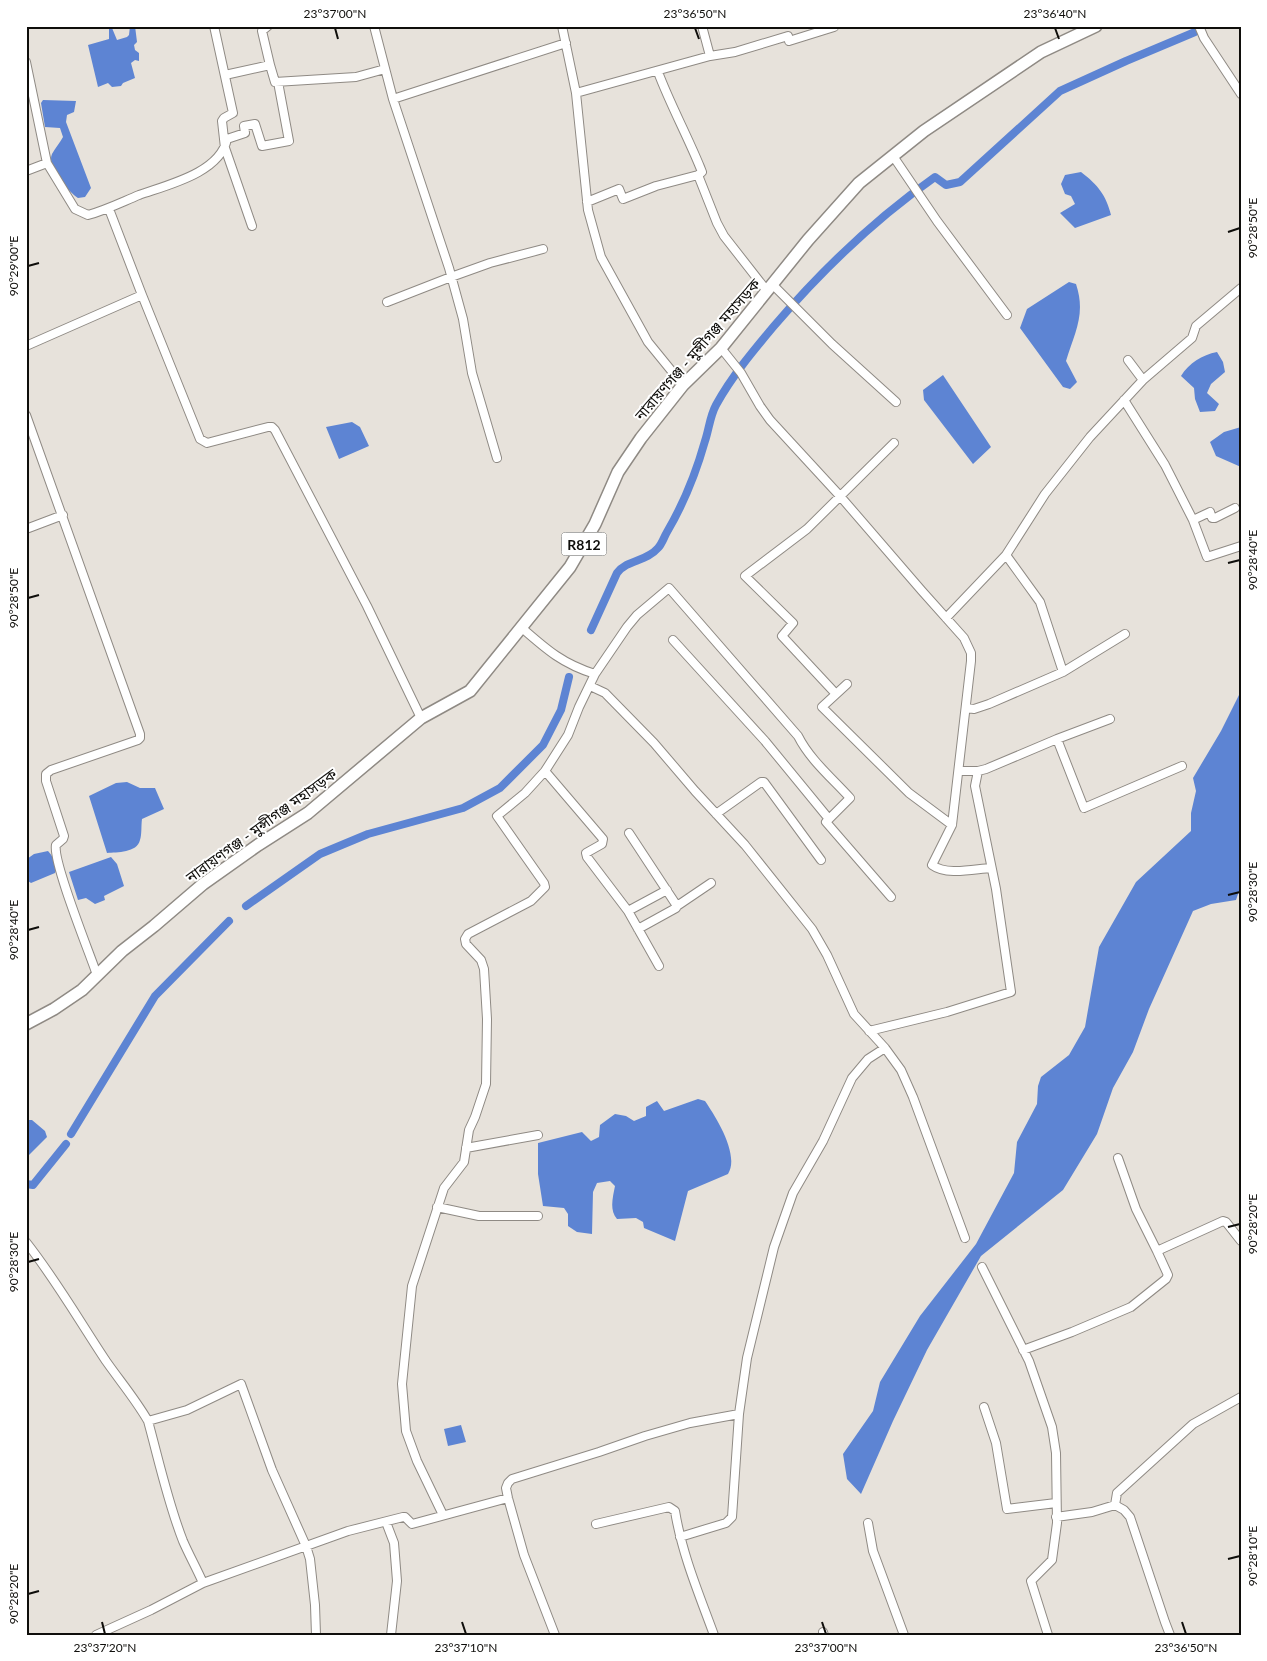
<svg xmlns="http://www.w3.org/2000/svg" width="1267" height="1661" font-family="Lato,'Noto Sans Bengali',sans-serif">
  <rect width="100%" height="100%" fill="#e7e2db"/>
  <path fill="#5d84d3" d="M 130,26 L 135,26 L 137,42 L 134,45 L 135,50 L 139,53 L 139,61 L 135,60 L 131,63 L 135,78 L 123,83 L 121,86 L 112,87 L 108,83 L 98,87 L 88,45 L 109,39 L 109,29 L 112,28 L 117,40 L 127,37 L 129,35 Z
    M 43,100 L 76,101 L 74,112 L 67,115 L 66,122 L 91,188 L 85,197 L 78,198 C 68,191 46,167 52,154 C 55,148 60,143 63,137 L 60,128 L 45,127 L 41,103 Z
    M 1081,172 C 1098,185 1106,195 1111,215 L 1075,228 L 1060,213 L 1075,204 L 1071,196 L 1065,194 L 1061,184 L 1065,175 Z
    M 1069,282 L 1076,284 C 1086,314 1075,332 1066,361 L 1077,382 L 1070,389 L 1063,387 L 1020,328 L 1027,309 Z
    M 1217,352 L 1223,362 L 1225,372 L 1211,384 L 1207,393 L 1219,404 L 1215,411 L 1200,412 L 1195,399 L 1194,388 L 1181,376 C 1189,363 1202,355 1217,352 Z
    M 943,375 L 991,447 L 973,464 L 924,400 L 923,390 Z
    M 352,422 L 360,427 L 369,446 L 339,459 L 326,427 Z
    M 1241,427 L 1241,467 L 1216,456 L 1210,442 L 1224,432 Z
    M 1241,691 L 1241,885 L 1236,900 L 1211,904 L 1193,911 L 1149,1009 L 1133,1052 L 1113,1088 L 1097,1134 L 1063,1190 L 981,1256 L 927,1350 L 893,1421 L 861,1494 L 847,1479 L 843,1454 L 873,1411 L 880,1382 L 920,1316 L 976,1244 L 1014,1173 L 1017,1142 L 1037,1104 L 1038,1086 L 1041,1077 L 1069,1055 L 1085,1027 L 1099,947 L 1136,882 L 1191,831 L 1191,813 L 1196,791 L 1193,778 L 1221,731 Z
    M 127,782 L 140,788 L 155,788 L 164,809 L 142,819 C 141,826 142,834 140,840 C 137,853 117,852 107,853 L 89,796 L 116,783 Z
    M 48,851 C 53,856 58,867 55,873 L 31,883 L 28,881 L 27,859 L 34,854 Z
    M 111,857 L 117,864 L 124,886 L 104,896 L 105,900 L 95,904 L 86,898 L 78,900 L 69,872 Z
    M 698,1099 L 705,1101 C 716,1117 740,1155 728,1174 L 688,1191 L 675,1241 L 644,1228 L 643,1222 L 636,1218 L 617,1219 C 609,1210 613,1197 615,1186 L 610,1181 L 597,1183 L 593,1192 L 592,1234 L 577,1232 L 568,1226 L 568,1214 L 564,1208 L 543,1206 L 538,1174 L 538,1143 L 582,1132 L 591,1141 L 599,1137 L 600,1125 L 615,1114 L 626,1116 L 634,1121 L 646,1116 L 646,1107 L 657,1101 L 664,1111 Z
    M 29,1120 L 32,1120 L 45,1131 L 47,1137 L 29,1155 L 26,1152 L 26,1122 Z
    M 461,1425 L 466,1442 L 448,1446 L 444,1429 Z"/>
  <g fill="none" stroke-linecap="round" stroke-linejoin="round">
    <path stroke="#5d84d3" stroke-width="8" d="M 591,630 L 617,573 C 628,559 646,562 658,548 C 662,544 664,537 667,532 C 684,503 696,473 705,441 C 709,429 710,416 716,405 C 732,376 753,351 774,326 C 822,270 875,219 935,177 L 946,185 L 960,182 L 1060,91 L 1126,61 L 1195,32 L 1202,26
      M 246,906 L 320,854 L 368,834 L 463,808 L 500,788 L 543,745 L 561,710 L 569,677
      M 71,1134 L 155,996 L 229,921
      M 26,1184 L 33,1185 L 66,1144"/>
    <defs>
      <path id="minor" d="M 214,26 L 233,113 L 224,118 L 222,121 L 225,148 L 252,226
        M 268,26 L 262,31 L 270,65
        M 374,26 L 393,99 L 449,268 L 463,319 L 472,373 L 497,458
        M 562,26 L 576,93 L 588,210 L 601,257 L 648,342 L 683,385
        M 702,26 L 710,56 L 735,52 L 788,36 L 789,41 L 834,27
        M 1199,26 L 1204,38 L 1241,94
        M 26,62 L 47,163 L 75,209 L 88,215 C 106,210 122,202 139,195 C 167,185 220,173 227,139 L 245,133 L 244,126 L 255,124 L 262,146 L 289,141 L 278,82
        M 658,72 C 670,104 687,135 700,167 L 702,172 L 698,175
        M 225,75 L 270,65 L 275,82 L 356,77 L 385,69
        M 576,93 L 710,56
        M 393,99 L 566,43
        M 893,156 L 937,221 L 1007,315
        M 26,171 L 47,163
        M 587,202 L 619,189 L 623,199 L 656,186 L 698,175 L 717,223 L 724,236 L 767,291
        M 109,209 L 142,295 L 200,439 L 207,443 L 268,427 L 272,427 L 275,430 L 367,606 L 421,718
        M 772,284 L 832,344 L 896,402
        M 387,302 L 451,277 L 490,263 L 543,249
        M 26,346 L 142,295
        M 721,348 L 741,373 L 760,406 L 770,420 L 840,496 L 922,591 L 964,638 L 971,653 L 971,661 L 952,825 L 932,865 C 947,876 974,869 991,868
        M 1128,360 L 1143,380
        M 1124,400 L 1165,465 L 1193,520 L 1207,557 L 1241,546
        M 26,415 L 140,734 L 140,738 L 138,740 L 51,770 L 46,774 L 46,781 L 64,836 L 63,839 L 56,845 C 52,861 90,954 97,975
        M 1193,520 L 1210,512 L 1212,518 L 1215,518 L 1235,508
        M 26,529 L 63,515
        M 1006,555 L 1040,602 L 1063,672
        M 946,618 L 1006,555 L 1045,494 L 1090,437 L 1143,380 L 1192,338 L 1196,326 L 1241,288
        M 522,628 C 547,650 563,664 595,674
        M 673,640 L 765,741 L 829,819
        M 847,684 L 822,707 L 909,793 L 952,825
        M 590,686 L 605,693 L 654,743 L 695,791 L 745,845 L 812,929 L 827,955 L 854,1014 L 885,1048 L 901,1070 L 913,1097 L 965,1238
        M 836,694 L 782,636 L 793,623 L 745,576 L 807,529 L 894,443
        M 966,708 L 974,709 L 989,704 L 1063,672 L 1125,634
        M 1057,739 L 1110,719
        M 545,771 L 603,839 L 602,844 L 586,853 L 587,857 L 628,911 L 659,966
        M 959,771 L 978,771 L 986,769 L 1057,739 L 1084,808 L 1182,766
        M 716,814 L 761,782 L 764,782 L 821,860
        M 629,833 L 677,906 L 676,908 L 638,929
        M 677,906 L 711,883
        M 628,911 L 667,890
        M 869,1031 L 947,1012 L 1011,992 L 996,889 L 975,786 L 978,771
        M 466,1148 L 538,1135
        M 1118,1158 L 1136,1209 L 1157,1251
        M 437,1207 L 479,1216 L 538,1216
        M 26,1242 C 56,1280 80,1322 106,1361 C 120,1381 136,1400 148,1421 L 187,1410 L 241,1384 L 272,1470 L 306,1546 L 310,1559 L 315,1605 L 316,1635
        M 982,1267 L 1029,1361 L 1052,1427 L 1056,1453 L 1057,1523 L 1052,1560 L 1031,1581 L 1048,1635
        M 1023,1350 L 1072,1332 L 1131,1307 L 1166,1279 L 1168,1275 L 1157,1251 L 1223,1221 L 1226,1222 L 1241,1241
        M 984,1407 L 996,1443 L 1007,1509 L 1056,1503
        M 148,1421 C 159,1461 168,1503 183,1541 C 189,1555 197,1569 203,1583
        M 1115,1505 L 1117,1493 L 1193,1424 L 1241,1397
        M 443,1515 L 417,1461 L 406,1431 L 402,1384 L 412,1286 L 444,1188 L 464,1162 L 469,1130 L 475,1117 L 486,1084 L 487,1019 L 484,969 L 481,960 L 466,944 L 465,939 L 468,934 L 531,901 L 545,887 L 544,883 L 497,816 L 525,793 L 545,771 L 568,735 L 579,707 L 595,674 L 627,627 L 637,615 L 669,588 L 798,736 C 810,760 833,779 850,798 L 826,822 L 891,897
        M 1056,1517 L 1092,1512 L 1115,1505 L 1124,1510 L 1130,1517 L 1165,1622 L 1170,1635
        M 386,1522 L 394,1543 L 397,1581 L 391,1635
        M 868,1523 L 873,1551 L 904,1635
        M 596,1524 L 669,1507 L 675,1511 C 682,1554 699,1594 714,1635
        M 680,1537 L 726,1523 L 732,1517 L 739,1414 L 747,1358 L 774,1247 L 793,1193 L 823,1141 L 852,1078 L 868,1059 L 885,1048
        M 823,1632 L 824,1635
        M 96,1635 L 151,1610 L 203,1583 L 348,1531 L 403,1517 L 405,1517 L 412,1524 L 508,1498
        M 555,1635 L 524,1555 L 508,1498 L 506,1488 L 508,1483 L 512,1479 L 599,1452 L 645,1436 L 690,1423 L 739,1414"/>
      <path id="primary" d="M 26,1024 L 54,1009 L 82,990 L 122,951 L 154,926 L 203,884 L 258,845 L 308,813 L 421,718 L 470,691 L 570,567 L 595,524 L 618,472 L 641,438 L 683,385 L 721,348 L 808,240 L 859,183 L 924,131 L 1041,52 L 1096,26"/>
    </defs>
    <use href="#minor" stroke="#8f8a84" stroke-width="10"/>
    <use href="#primary" stroke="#8f8a84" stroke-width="14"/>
    <use href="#minor" stroke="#fff" stroke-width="8"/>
    <use href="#primary" stroke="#fff" stroke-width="11"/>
  </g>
  <path fill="none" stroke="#0f0e0b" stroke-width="2" d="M 335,28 L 338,39M 695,28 L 699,39M 1055,28 L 1059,39M 1228,232 L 1240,228M 28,266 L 39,263M 1228,563 L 1240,560M 28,598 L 39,595M 1228,895 L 1240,892M 28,930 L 39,927M 1228,1227 L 1240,1224M 28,1262 L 39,1259M 1228,1559 L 1240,1556M 28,1594 L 39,1591M 102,1622 L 105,1634M 462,1622 L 466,1634M 822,1622 L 826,1634M 1182,1622 L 1186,1634"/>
  <g text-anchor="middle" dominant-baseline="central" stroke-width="4" stroke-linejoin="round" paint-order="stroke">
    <rect fill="#fff" stroke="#575654" stroke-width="1" x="561.5" y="532.5" width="45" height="23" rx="4"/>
    <g font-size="14" font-weight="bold" fill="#0f0e0b">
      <text x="584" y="544">R812</text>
    </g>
    <g font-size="15" fill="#0f0e0b" stroke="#fff">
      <text transform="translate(697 349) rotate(-49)">নারায়ণগঞ্জ - মুন্সীগঞ্জ মহাসড়ক</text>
      <text transform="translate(261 825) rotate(-36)">নারায়ণগঞ্জ - মুন্সীগঞ্জ মহাসড়ক</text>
    </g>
  </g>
  <rect width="1267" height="1661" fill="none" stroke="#ffffff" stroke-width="55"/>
  <rect x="28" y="28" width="1212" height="1606" fill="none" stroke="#0f0e0b" stroke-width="2"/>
  <g font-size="12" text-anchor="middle" fill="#0f0e0b">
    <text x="335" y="18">23°37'00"N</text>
    <text x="695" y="18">23°36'50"N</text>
    <text x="1055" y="18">23°36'40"N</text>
    <text transform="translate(1253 228) rotate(-90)" y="4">90°28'50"E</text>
    <text transform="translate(14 266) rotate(-90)" y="4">90°29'00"E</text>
    <text transform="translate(1253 560) rotate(-90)" y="4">90°28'40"E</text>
    <text transform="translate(14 598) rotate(-90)" y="4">90°28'50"E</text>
    <text transform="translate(1253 892) rotate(-90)" y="4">90°28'30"E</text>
    <text transform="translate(14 930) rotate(-90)" y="4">90°28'40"E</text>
    <text transform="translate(1253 1224) rotate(-90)" y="4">90°28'20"E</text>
    <text transform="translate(14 1262) rotate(-90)" y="4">90°28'30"E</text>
    <text transform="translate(1253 1556) rotate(-90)" y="4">90°28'10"E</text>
    <text transform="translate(14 1594) rotate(-90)" y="4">90°28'20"E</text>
    <text x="105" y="1652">23°37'20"N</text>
    <text x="466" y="1652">23°37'10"N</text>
    <text x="826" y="1652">23°37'00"N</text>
    <text x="1186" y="1652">23°36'50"N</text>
  </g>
</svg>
